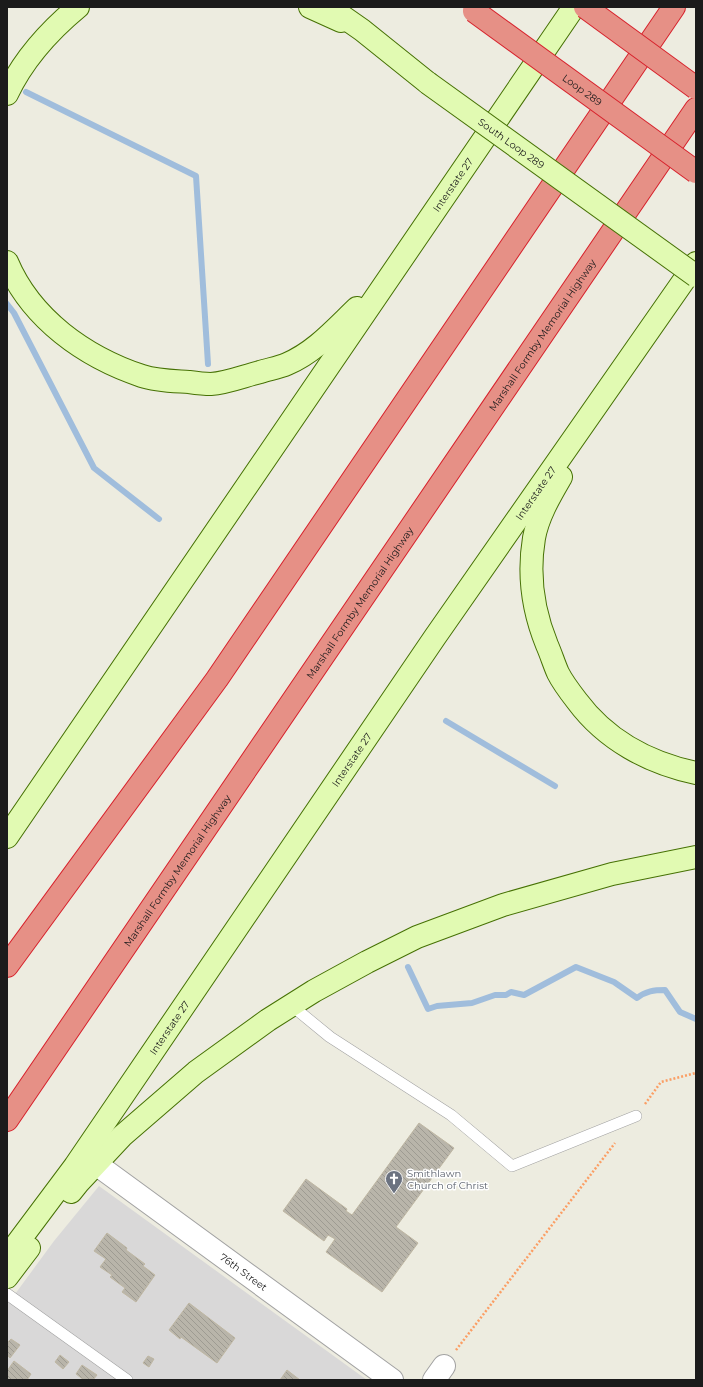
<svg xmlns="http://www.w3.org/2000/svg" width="703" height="1387" font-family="Montserrat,sans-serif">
  <defs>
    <pattern id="building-back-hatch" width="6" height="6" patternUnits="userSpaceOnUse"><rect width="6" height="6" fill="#b9b5aa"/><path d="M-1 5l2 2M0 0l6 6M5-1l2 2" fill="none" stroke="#9e9b92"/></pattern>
  </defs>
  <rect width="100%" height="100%" fill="#edece0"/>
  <path fill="#d9d8d8" d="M 99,1186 L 367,1380 L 7,1380 L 7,1305 L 54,1241 Z"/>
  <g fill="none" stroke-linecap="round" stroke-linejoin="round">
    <path stroke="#a0bddc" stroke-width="6" d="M 26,92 L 196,176 L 208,364
      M 7,304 L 14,313 L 94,468 L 159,519
      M 446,721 L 555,786
      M 408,967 L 428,1009 L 437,1006 L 472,1003 L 495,995 L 506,995 L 511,992 L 524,995 L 576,967 L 614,982 L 637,998 C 646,991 654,990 665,990 L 680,1012 L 696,1019"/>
  </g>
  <path fill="url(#building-back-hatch)" stroke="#bfb7a3" d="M 419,1123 L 454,1148 L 396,1227 L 418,1243 L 382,1292 L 326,1252 L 335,1239 L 328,1235 L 324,1241 L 283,1211 L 306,1179 L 347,1209 L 346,1211 L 352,1215 Z
    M 107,1233 L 127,1248 L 126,1250 L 145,1264 L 143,1266 L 155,1275 L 136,1302 L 122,1292 L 125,1288 L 110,1277 L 112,1275 L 100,1267 L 106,1259 L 94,1251 Z
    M 189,1303 L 235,1338 L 217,1363 L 181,1337 L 180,1339 L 169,1330 Z
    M 11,1339 L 20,1345 L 10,1358 L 7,1355 L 7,1343 Z
    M 60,1355 L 69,1362 L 63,1369 L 55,1362 Z
    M 148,1356 L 154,1359 L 149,1367 L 143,1363 Z
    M 14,1361 L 31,1374 L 27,1380 L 7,1380 L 7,1371 Z
    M 82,1365 L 97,1375 L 93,1380 L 84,1380 L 76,1374 Z
    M 287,1370 L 300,1380 L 280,1380 Z"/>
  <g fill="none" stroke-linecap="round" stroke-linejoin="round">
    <defs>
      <path id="lane" d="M 291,1005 L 330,1037 L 451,1115 L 512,1166 L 636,1116
        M 7,1294 L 127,1380"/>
      <g id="street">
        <path id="s1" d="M 96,1164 L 392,1380"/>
        <path d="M 434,1380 L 444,1366"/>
      </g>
      <g id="secondary">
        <path d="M 310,7 L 341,21"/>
        <path d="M 329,7 L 362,30 L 428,83"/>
        <path d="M 7,94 C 23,60 49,31 78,7"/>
        <path d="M 7,262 C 31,319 85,357 142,376 C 157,381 174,381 189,382 C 196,383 204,384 211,384 C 227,383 244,376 260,372 C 269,369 278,368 287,364 C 315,352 335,329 357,308"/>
        <path d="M 561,477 C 550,496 538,516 534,538 C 528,574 533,611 547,645 C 551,654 554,664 558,673 C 563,683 570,692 577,701 C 606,740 649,763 696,773"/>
        <path id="s2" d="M 7,837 L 574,7"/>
        <path d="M 71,1192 L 79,1182 L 122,1136 L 196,1072 L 268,1020 L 314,991 L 367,962 L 417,937 L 503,905 L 612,874 L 696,857"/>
        <path id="s3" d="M 7,1257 L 75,1166 L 435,637 L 696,263"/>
        <path d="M 7,1277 L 29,1248"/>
      </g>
      <g id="highway">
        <path d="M 7,966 L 217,679 L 674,7"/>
        <path id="s4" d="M 7,1120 L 696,109"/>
      </g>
    </defs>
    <use href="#lane" stroke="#a2a2a2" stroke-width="12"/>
    <use href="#street" stroke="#a2a2a2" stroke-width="24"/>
    <use href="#secondary" stroke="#467104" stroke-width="24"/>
    <use href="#highway" stroke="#d7222c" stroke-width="24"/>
    <path stroke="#fb9e64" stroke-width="2.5" stroke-dasharray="2 2" stroke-linecap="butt" d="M 645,1104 L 661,1082 L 696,1073
      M 456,1350 L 615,1143"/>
    <use href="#lane" stroke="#fff" stroke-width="11"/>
    <use href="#street" stroke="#fff" stroke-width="22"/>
    <use href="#secondary" stroke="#e1fab2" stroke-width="22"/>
    <use href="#highway" stroke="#e69086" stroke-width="22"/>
    <defs>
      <g id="secondary-bridge">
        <path id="s5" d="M 428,83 L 696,276"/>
      </g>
      <g id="highway-bridge">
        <path d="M 585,7 L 696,88"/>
        <path id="s6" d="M 474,11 L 696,172"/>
      </g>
    </defs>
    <use href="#secondary-bridge" stroke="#467104" stroke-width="24" stroke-linecap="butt"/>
    <use href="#highway-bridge" stroke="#d7222c" stroke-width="24" stroke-linecap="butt"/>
    <use href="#secondary-bridge" stroke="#e1fab2" stroke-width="22"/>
    <use href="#highway-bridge" stroke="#e69086" stroke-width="22"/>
  </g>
  <defs>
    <symbol id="church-pin" viewBox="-11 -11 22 30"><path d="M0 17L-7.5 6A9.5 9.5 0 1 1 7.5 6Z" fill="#6b7280" stroke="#fff"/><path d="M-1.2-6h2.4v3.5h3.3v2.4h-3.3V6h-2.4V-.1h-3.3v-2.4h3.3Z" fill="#fff"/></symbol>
  </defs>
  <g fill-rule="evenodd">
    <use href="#church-pin" x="384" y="1169" width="20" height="27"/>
  </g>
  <g text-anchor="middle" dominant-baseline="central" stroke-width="3" stroke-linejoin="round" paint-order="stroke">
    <g font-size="10" fill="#1b1b1b" stroke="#fff">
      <text stroke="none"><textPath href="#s6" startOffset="134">Loop 289</textPath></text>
      <text stroke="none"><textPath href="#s5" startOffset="103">South Loop 289</textPath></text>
      <text stroke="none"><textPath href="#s2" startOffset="790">Interstate 27</textPath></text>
      <text stroke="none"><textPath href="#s4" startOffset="950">Marshall Formby Memorial Highway</textPath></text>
      <text stroke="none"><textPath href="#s3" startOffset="929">Interstate 27</textPath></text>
      <text stroke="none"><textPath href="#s4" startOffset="626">Marshall Formby Memorial Highway</textPath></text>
      <text stroke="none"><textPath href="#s3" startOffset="605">Interstate 27</textPath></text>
      <text stroke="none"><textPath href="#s4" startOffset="302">Marshall Formby Memorial Highway</textPath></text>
      <text stroke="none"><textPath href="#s3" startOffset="281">Interstate 27</textPath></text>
      <text stroke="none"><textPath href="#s1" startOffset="183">76th Street</textPath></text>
    </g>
    <g font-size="10" fill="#5b616d" stroke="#fff" text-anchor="start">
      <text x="407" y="1173">Smithlawn<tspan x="407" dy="12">Church of Christ</tspan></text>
    </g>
  </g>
  <rect width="703" height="1387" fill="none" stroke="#1b1b1b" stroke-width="16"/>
</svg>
